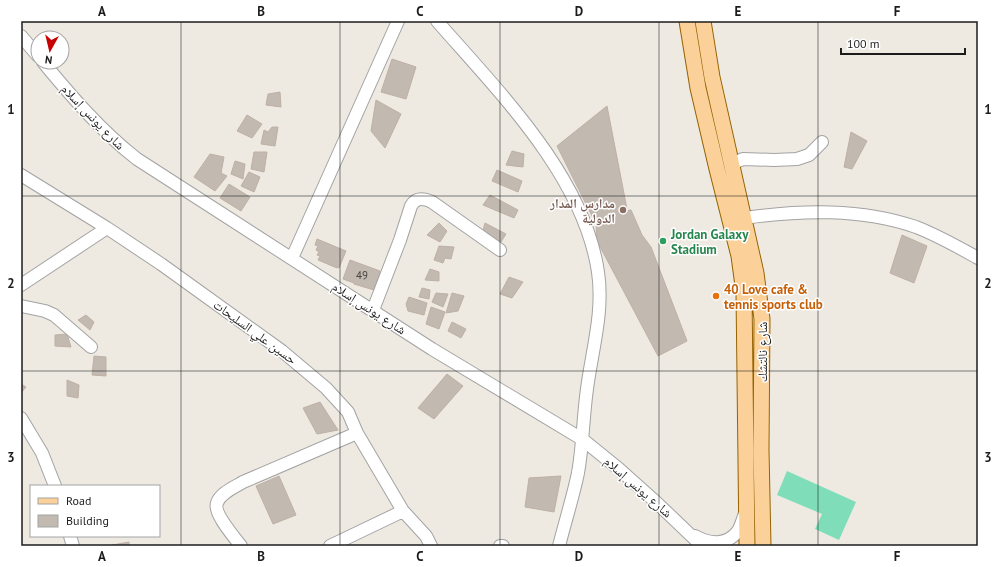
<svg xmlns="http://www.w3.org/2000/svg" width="999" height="567" font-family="'PT Sans','Noto Naskh Arabic',sans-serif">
  <rect width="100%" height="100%" fill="#eeeae2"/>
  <path fill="#7fdeb9" d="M 787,471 L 856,502 L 839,540 L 815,529 L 822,514 L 777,495 Z"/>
  <path fill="#c2b9b1" stroke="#bfb0a4" d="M 392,59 L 416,67 L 406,99 L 381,92 Z
    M 280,92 L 281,107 L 266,105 L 268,94 Z
    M 376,100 L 401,114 L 385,148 L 371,131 Z
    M 607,106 L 627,209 L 621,211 L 631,210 L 642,235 L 651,247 L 687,341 L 658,356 L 597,241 L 596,224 L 557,146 Z
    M 247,115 L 262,124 L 252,138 L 237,131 Z
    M 272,127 L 278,127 L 275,146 L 261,144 L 264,130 L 268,132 Z
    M 851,132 L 867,141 L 852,169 L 844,167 Z
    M 512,151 L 524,154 L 523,167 L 506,165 Z
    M 254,152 L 267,152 L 264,172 L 251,169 Z
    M 210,154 L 224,157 L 221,173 L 227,176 L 215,191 L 194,177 Z
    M 235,161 L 245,164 L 243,179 L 231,174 Z
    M 497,170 L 522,181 L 518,192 L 492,181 Z
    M 249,172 L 260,177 L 254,192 L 241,186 Z
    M 229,184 L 250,197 L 241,211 L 220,198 Z
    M 490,195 L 518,210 L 514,218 L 483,205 Z
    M 439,223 L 447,231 L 440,242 L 427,235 Z
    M 485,223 L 506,234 L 501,242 L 482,234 Z
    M 902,235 L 927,246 L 914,283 L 890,273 Z
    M 317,239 L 346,251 L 339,268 L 337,267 L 337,268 L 318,260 L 320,256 L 317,255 L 319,252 L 316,250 L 318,246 L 315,245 Z
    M 439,246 L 454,247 L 451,259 L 445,258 L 443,263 L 434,260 Z
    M 350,260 L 380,271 L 374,290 L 354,284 L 354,283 L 343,279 Z
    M 430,269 L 439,272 L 439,281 L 425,280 Z
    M 509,277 L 523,282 L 512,298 L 500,294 Z
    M 422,288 L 430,290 L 429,299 L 419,297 Z
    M 436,293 L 448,294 L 443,307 L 432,302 Z
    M 452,293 L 464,296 L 458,311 L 446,313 Z
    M 409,297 L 427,303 L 424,315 L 408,311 L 406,304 Z
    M 431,307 L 445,312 L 439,329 L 426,324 Z
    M 86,315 L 94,322 L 90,330 L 78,320 Z
    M 452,322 L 466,329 L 461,338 L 448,331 Z
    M 67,334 L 71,347 L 55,346 L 55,335 Z
    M 94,356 L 106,357 L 106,376 L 92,375 Z
    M 447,374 L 463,386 L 434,419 L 418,408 Z
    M 67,380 L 79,385 L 78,398 L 67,396 Z
    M 21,384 L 26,387 L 21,393 Z
    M 320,402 L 338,430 L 317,434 L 303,408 Z
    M 279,476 L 296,515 L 273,524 L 256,486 Z
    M 561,476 L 554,512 L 525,507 L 529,478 Z
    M 129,542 L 129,546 L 107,546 Z"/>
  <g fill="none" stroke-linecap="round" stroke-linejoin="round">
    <defs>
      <path id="minor" d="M 437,21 C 498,91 584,176 598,272 C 604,312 592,350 587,389 C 583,417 583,445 578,473 C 573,497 565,522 559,546
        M 21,36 L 38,56
        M 43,62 C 72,97 101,131 137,159 L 432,349 L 582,439 L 619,469 L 657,503 L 702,546
        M 731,164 L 743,159 L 774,160 L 797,159 L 809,155 L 822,142
        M 21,175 L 107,228 L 161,264 L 282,351 L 326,388 L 348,412 L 357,433 L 403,511 L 426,536 L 431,546
        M 744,218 C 801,210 861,208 916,227 C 937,235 958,247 978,258
        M 292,258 L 398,21
        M 21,285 L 107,228
        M 21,306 L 45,311 L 54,315 L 91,347
        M 373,310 L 400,240 L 411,206 C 416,197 423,198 432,202 L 500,250
        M 21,418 L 42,453 L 55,486
        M 70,536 L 73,546
        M 695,536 C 709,544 727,546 738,531 C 741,526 743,519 745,513
        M 241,546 C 235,538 213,513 217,503 C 220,493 235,487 243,482 L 357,433
        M 330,546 L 403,511
        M 500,546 L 503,546"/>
      <path id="major" d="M 687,21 L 698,88 L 717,169 L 739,256 L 744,293 L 747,546
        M 703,21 L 712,77 L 756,273 L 762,319 L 761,450 L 763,546"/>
    </defs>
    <use href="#minor" stroke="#a3a3a3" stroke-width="14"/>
    <use href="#major" stroke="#956300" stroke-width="17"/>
    <use href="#minor" stroke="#fff" stroke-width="12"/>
    <use href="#major" stroke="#fcd199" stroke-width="15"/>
  </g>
  <path fill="none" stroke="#1c1c1c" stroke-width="1" stroke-opacity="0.55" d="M 181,21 L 181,546M 340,21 L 340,546M 500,21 L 500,546M 659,21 L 659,546M 818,21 L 818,546M 21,196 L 978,196M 21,371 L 978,371"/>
  <circle fill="#8d6e63" stroke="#fff" stroke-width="1.5" cx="623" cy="210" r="4"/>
  <circle fill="#2e9e5b" stroke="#fff" stroke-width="1.5" cx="663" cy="241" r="4"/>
  <circle fill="#e8710a" stroke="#fff" stroke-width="1.5" cx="716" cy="296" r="4"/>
  <g text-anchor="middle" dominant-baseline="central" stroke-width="3" stroke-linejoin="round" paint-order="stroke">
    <g font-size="11" fill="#464341">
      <text x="362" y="275">49</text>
    </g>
    <g font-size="13" fill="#1c1c1c" stroke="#fff">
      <text transform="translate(93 117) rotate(46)">شارع يونس إسلام</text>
      <text transform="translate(369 308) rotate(33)">شارع يونس إسلام</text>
      <text transform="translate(255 332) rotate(36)">حسين علي السليحات</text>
      <text transform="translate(762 352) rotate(-90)">شارع نالتشك</text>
      <text transform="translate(638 487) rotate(41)">شارع يونس إسلام</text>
    </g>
    <g font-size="13" font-weight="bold" fill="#785e54" stroke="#fff" text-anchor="end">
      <text x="615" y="203">مدارس المدار<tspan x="615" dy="15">الدولية</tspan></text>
    </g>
    <g font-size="13" font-weight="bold" fill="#27864d" stroke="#fff" text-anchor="start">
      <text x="671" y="234">Jordan Galaxy<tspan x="671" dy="15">Stadium</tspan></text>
    </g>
    <g font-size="13" font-weight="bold" fill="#c56008" stroke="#fff" text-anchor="start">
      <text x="724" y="289">40 Love cafe &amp;<tspan x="724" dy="15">tennis sports club</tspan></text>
    </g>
  </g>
  <rect width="999" height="567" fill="none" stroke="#ffffff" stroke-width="44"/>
  <rect x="30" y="485" width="130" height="52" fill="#ffffff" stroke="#a4a4a4"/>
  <rect x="38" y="498" width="20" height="6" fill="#fcd199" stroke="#a4a4a4"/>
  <text x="66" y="505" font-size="12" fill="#1c1c1c">Road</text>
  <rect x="38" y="515" width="20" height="12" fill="#c2b9b1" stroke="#a4a4a4"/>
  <text x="66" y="525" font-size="12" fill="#1c1c1c">Building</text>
  <g transform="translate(50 50) rotate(188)"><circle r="19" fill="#ffffff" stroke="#a4a4a4"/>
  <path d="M0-3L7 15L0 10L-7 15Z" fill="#c90001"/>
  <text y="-6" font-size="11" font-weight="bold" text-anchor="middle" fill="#1c1c1c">N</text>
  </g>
  <path d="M841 48v6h124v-6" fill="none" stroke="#1c1c1c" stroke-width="2"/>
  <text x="847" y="48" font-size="12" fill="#1c1c1c" stroke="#ffffff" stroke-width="3" paint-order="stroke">100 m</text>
  <rect x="22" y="22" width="955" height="523" fill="none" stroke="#1c1c1c" stroke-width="1.5"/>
  <g font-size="13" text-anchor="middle" font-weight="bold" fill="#1c1c1c">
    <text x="102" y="16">A</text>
    <text x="261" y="16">B</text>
    <text x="420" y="16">C</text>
    <text x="579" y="16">D</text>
    <text x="738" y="16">E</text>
    <text x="897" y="16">F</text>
    <text x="11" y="114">1</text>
    <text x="988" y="114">1</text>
    <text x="11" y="288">2</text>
    <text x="988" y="288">2</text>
    <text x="11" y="462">3</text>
    <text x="988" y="462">3</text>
    <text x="102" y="561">A</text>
    <text x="261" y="561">B</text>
    <text x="420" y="561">C</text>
    <text x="579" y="561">D</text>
    <text x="738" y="561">E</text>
    <text x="897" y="561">F</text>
  </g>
</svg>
